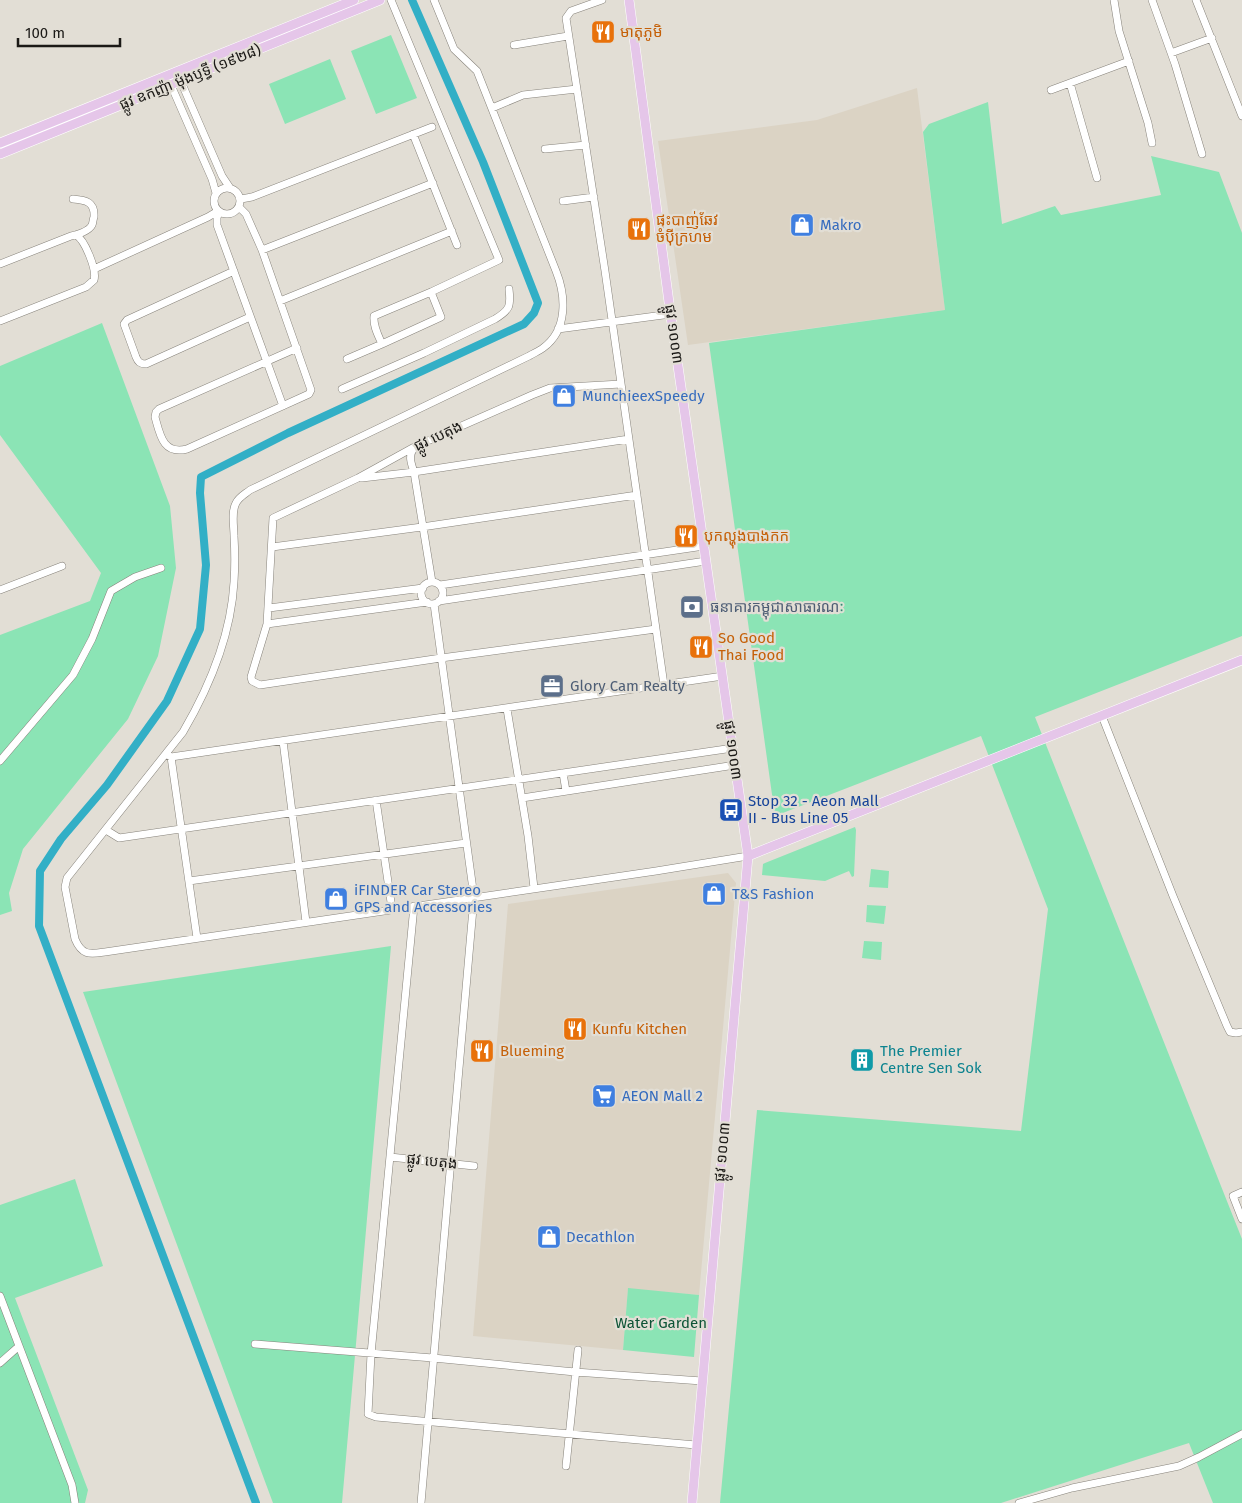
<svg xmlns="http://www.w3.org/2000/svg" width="1242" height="1503" font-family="'Fira Sans','Noto Sans Khmer',sans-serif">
  <rect width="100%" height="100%" fill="#e2ded5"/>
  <path fill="#dbd3c4" d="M 917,88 L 945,310 L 688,345 L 658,141 L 817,120 Z
    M 728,873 L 736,883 L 699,1295 L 628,1289 L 623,1350 L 473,1336 L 508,904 Z"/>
  <path fill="#8be4b5" d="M 391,35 L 417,98 L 376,114 L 351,51 Z
    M 330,59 L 346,99 L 285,124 L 269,84 Z
    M 988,102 L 1002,224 L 1055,206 L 1061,215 L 1161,195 L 1151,156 L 1219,172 L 1242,233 L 1242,636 L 1035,717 L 1242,1239 L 1242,1503 L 1213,1503 L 1189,1443 L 1001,1503 L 720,1503 L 757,1110 L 1021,1131 L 1048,909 L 981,736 L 775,816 L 709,343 L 945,310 L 923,132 L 929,124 Z
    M 102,323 L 170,506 L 176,568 L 158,656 L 128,719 L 23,849 L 9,893 L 12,911 L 0,915 L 0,635 L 90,601 L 101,573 L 0,435 L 0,366 Z
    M 855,827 L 856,830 L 854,876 L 852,877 L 849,871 L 825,881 L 762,875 L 763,864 L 765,863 Z
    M 871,869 L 889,871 L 888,888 L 869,887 Z
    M 867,905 L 886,906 L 884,924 L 866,922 Z
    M 864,941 L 882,942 L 881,960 L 862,958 Z
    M 391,946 L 342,1503 L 273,1503 L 83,992 Z
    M 75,1179 L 103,1266 L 15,1298 L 88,1490 L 85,1503 L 0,1503 L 0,1205 Z
    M 628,1288 L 699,1295 L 694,1357 L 623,1350 Z"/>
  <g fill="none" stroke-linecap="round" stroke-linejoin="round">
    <path stroke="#32afc6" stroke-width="8" d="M 256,1503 L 39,926 L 40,871 L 61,839 L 107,785 L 167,701 L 200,629 L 206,565 L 200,493 L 201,477 L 288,433 L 524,324 L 534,313 L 538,303 L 483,162 L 412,0"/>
    <defs>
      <path id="minor" d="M 391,0 L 499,260 L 431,292 L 374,316 C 373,326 378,335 382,344 L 441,317 L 431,292
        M 434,0 L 454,49 L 477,71 L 556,271 C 566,296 568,330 543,348 C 539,351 534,353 529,356 L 250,490 C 245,494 239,497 236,503 C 231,512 234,526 234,536 C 235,552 235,567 234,582 C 231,636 210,686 183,732 L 67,878 L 65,887 L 75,939 C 82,956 90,954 105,952 L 656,871 L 748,856
        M 602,0 L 571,11 L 566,18 L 605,271 L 664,685
        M 1114,0 L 1119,31 L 1148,123 L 1152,143
        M 1152,0 L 1175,64 L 1202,154
        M 1196,0 L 1242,116
        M 514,45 L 568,36
        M 1171,53 L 1212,38
        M 167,76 L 212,179 L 216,193
        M 179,77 L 222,176 L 230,188
        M 1070,83 L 1097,178
        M 1051,90 L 1129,61
        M 492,108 L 523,95 L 577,89
        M 413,134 L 457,245
        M 545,149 L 586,145
        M214 201a13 13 0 1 1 26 0a13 13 0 1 1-26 0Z
        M 241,199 L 252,197 L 432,127
        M 563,201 L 594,197
        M 239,207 L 246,214 L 262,250 L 311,390 L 309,394 L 187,449 C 163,455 160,435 155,417 L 156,412 L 159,409 L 297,348
        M 220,212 L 217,217 L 217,225 L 283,406
        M 262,250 L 433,183
        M 0,264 L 71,236 C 77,235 89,231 92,225 C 93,223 93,219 94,217 C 95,202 86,200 73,199
        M 94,269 L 208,217 L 218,211
        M 234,271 L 127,320 L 124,324 L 136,357 C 138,362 140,364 146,364 L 250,317
        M 280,301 L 452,231
        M 0,321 L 86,287 L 94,280 C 97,270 85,240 76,235
        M 558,329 L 671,314
        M 347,359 L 382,344
        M 621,384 L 550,388 L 532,395 L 416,446 L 358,478 L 273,518 L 267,624 L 251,677 L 252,681 L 260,685 L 441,658 L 656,629
        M 342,389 L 424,353 L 495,319 C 510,310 511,306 509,289
        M 414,448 C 408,456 411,463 414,472 L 432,582
        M 362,478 L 414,472 L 629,439
        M 272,547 L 422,527 L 637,495
        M421 593a11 11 0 1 1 22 0a11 11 0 1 1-22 0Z
        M 440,585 L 704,546
        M 0,590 L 62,566
        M 439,601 L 706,561
        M 269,608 L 423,588
        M 267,624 L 427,602
        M 507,709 L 528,836 L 534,888
        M 1102,716 L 1173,896 L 1227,1026 L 1230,1032 L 1236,1033 L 1242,1032
        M 283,741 L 306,922
        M 166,754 L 171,757 L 723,676
        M 171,757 L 197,938
        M 0,761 L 73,675 L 92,639 L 111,591 L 135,577 L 161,568
        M 563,773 L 566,791
        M 522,798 L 735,765
        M 376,800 L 392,909
        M 106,830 L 119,838 L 733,748
        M 189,881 L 466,843
        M 414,906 L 371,1354 L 368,1414 L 376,1417 L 696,1445
        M 390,1157 L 474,1166
        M 1242,1192 L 1233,1196 L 1242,1219
        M 0,1296 L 72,1485 L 75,1503
        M 255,1344 L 433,1358 L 575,1372 L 702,1381
        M 0,1363 L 18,1347
        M 566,1466 L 578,1350
        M 421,1503 L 474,897 L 434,604
        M 1019,1503 L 1072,1488 L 1179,1466 L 1199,1457 L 1242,1434"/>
      <path id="major" d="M 629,0 L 670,310 L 748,856 L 692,1503
        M 0,143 L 354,0
        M 0,154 L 380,0
        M 748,856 L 1242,660"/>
    </defs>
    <use href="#minor" stroke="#87837b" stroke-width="8"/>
    <use href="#major" stroke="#fff" stroke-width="10"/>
    <use href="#minor" stroke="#fff" stroke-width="7"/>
    <use href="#major" stroke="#e5c6e9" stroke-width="9"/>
  </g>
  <defs>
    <symbol id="restaurant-square" viewBox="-11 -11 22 22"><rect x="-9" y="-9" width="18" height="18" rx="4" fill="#e8710a" stroke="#e2ded5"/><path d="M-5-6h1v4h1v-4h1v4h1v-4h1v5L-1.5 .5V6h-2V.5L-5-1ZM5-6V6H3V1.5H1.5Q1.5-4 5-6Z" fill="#fff"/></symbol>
    <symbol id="shop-square" viewBox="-11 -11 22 22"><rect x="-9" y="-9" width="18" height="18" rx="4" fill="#3f7fe0" stroke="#e2ded5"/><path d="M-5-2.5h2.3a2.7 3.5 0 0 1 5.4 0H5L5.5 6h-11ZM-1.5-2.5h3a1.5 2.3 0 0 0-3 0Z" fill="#fff"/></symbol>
    <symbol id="bank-square" viewBox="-11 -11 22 22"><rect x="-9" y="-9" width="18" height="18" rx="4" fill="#5c6f8a" stroke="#e2ded5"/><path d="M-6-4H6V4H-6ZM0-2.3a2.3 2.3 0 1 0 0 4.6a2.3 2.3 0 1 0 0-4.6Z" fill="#fff"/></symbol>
    <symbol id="office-square" viewBox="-11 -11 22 22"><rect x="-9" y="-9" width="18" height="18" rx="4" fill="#5c6f8a" stroke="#e2ded5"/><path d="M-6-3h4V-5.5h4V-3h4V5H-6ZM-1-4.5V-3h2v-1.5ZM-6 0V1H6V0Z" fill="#fff"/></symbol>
    <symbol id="bus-square" viewBox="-11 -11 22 22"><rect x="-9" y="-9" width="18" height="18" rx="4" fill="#1a4fb4" stroke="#e2ded5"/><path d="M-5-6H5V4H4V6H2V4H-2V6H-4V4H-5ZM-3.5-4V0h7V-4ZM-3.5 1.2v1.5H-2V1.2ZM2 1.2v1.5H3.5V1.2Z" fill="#fff"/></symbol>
    <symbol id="building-square" viewBox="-11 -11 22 22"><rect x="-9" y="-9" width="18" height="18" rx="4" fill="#0f9aa8" stroke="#e2ded5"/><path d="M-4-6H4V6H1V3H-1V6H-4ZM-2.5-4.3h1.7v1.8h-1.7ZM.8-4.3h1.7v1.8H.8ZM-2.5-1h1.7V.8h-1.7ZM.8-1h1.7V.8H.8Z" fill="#fff"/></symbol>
    <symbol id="supermarket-square" viewBox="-11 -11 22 22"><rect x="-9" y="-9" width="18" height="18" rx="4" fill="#3f7fe0" stroke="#e2ded5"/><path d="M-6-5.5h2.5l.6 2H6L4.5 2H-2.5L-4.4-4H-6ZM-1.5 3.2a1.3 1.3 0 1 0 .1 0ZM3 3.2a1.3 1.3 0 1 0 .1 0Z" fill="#fff"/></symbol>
  </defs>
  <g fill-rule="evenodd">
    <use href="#restaurant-square" x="589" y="18" width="28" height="28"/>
    <use href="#shop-square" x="788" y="211" width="28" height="28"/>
    <use href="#restaurant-square" x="625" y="215" width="28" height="28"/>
    <use href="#shop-square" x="550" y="382" width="28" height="28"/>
    <use href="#restaurant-square" x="672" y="522" width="28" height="28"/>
    <use href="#bank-square" x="678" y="593" width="28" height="28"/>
    <use href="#restaurant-square" x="687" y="633" width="28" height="28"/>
    <use href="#office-square" x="538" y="672" width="28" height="28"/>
    <use href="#bus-square" x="717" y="796" width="28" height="28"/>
    <use href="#shop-square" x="700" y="880" width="28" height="28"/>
    <use href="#shop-square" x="322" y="885" width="28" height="28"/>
    <use href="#restaurant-square" x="561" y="1015" width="28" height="28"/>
    <use href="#restaurant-square" x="468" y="1037" width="28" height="28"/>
    <use href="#building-square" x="848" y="1046" width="28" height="28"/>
    <use href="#supermarket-square" x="590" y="1082" width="28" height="28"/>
    <use href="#shop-square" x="535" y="1223" width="28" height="28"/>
  </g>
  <g text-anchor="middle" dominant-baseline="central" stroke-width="4.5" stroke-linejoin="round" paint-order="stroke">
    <g font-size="15" fill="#c56008" stroke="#e2ded5" text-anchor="start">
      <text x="620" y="32">មាតុភូមិ</text>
      <text x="656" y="220">ផ្ទះបាញ់ឆែវ<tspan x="656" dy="17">ចំប៉ីក្រហម</tspan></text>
      <text x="704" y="536">បុកល្ហុងបាងកក</text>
      <text x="718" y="638">So Good<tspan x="718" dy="17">Thai Food</tspan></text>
      <text x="592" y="1029">Kunfu Kitchen</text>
      <text x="500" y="1051">Blueming</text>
    </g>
    <g font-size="15" fill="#1b1916" stroke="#e2ded5">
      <text transform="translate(190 77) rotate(-22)">ផ្លូវ ឧកញ៉ា ម៉ុងឫទ្ធី (១៩២៨)</text>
      <text transform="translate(674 334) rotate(82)">ផ្លូវ ១០០៣</text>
      <text transform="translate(438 436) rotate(-25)">ផ្លូវ បេតុង</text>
      <text transform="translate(733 750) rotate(82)">ផ្លូវ ១០០៣</text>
      <text transform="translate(722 1152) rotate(-85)">ផ្លូវ ១០០៣</text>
      <text transform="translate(432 1161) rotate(6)">ផ្លូវ បេតុង</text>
    </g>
    <g font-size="15" fill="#366cbe" stroke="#e2ded5" text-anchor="start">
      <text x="820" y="225">Makro</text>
      <text x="582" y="396">MunchieexSpeedy</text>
      <text x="354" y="890">iFINDER Car Stereo<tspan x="354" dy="17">GPS and Accessories</tspan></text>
      <text x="732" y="894">T&amp;S Fashion</text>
      <text x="622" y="1096">AEON Mall 2</text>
      <text x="566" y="1237">Decathlon</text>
    </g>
    <g font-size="15" fill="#4e5e75" stroke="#e2ded5" text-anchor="start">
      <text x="710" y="607">ធនាគារកម្ពុជាសាធារណៈ</text>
      <text x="570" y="686">Glory Cam Realty</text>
    </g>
    <g font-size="15" fill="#164399" stroke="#e2ded5" text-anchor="start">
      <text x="748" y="801">Stop 32 - Aeon Mall<tspan x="748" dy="17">II - Bus Line 05</tspan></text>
    </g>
    <g font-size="15" fill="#0d838f" stroke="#e2ded5" text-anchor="start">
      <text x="880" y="1051">The Premier<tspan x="880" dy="17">Centre Sen Sok</tspan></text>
    </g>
    <g font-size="15" fill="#0c5436" stroke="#e2ded5">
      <text x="661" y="1323">Water Garden</text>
    </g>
  </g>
  <path d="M18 38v8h102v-8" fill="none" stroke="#1b1916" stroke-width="2.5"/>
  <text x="25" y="38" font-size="15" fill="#1b1916" stroke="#e2ded5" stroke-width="4" paint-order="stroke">100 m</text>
</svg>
